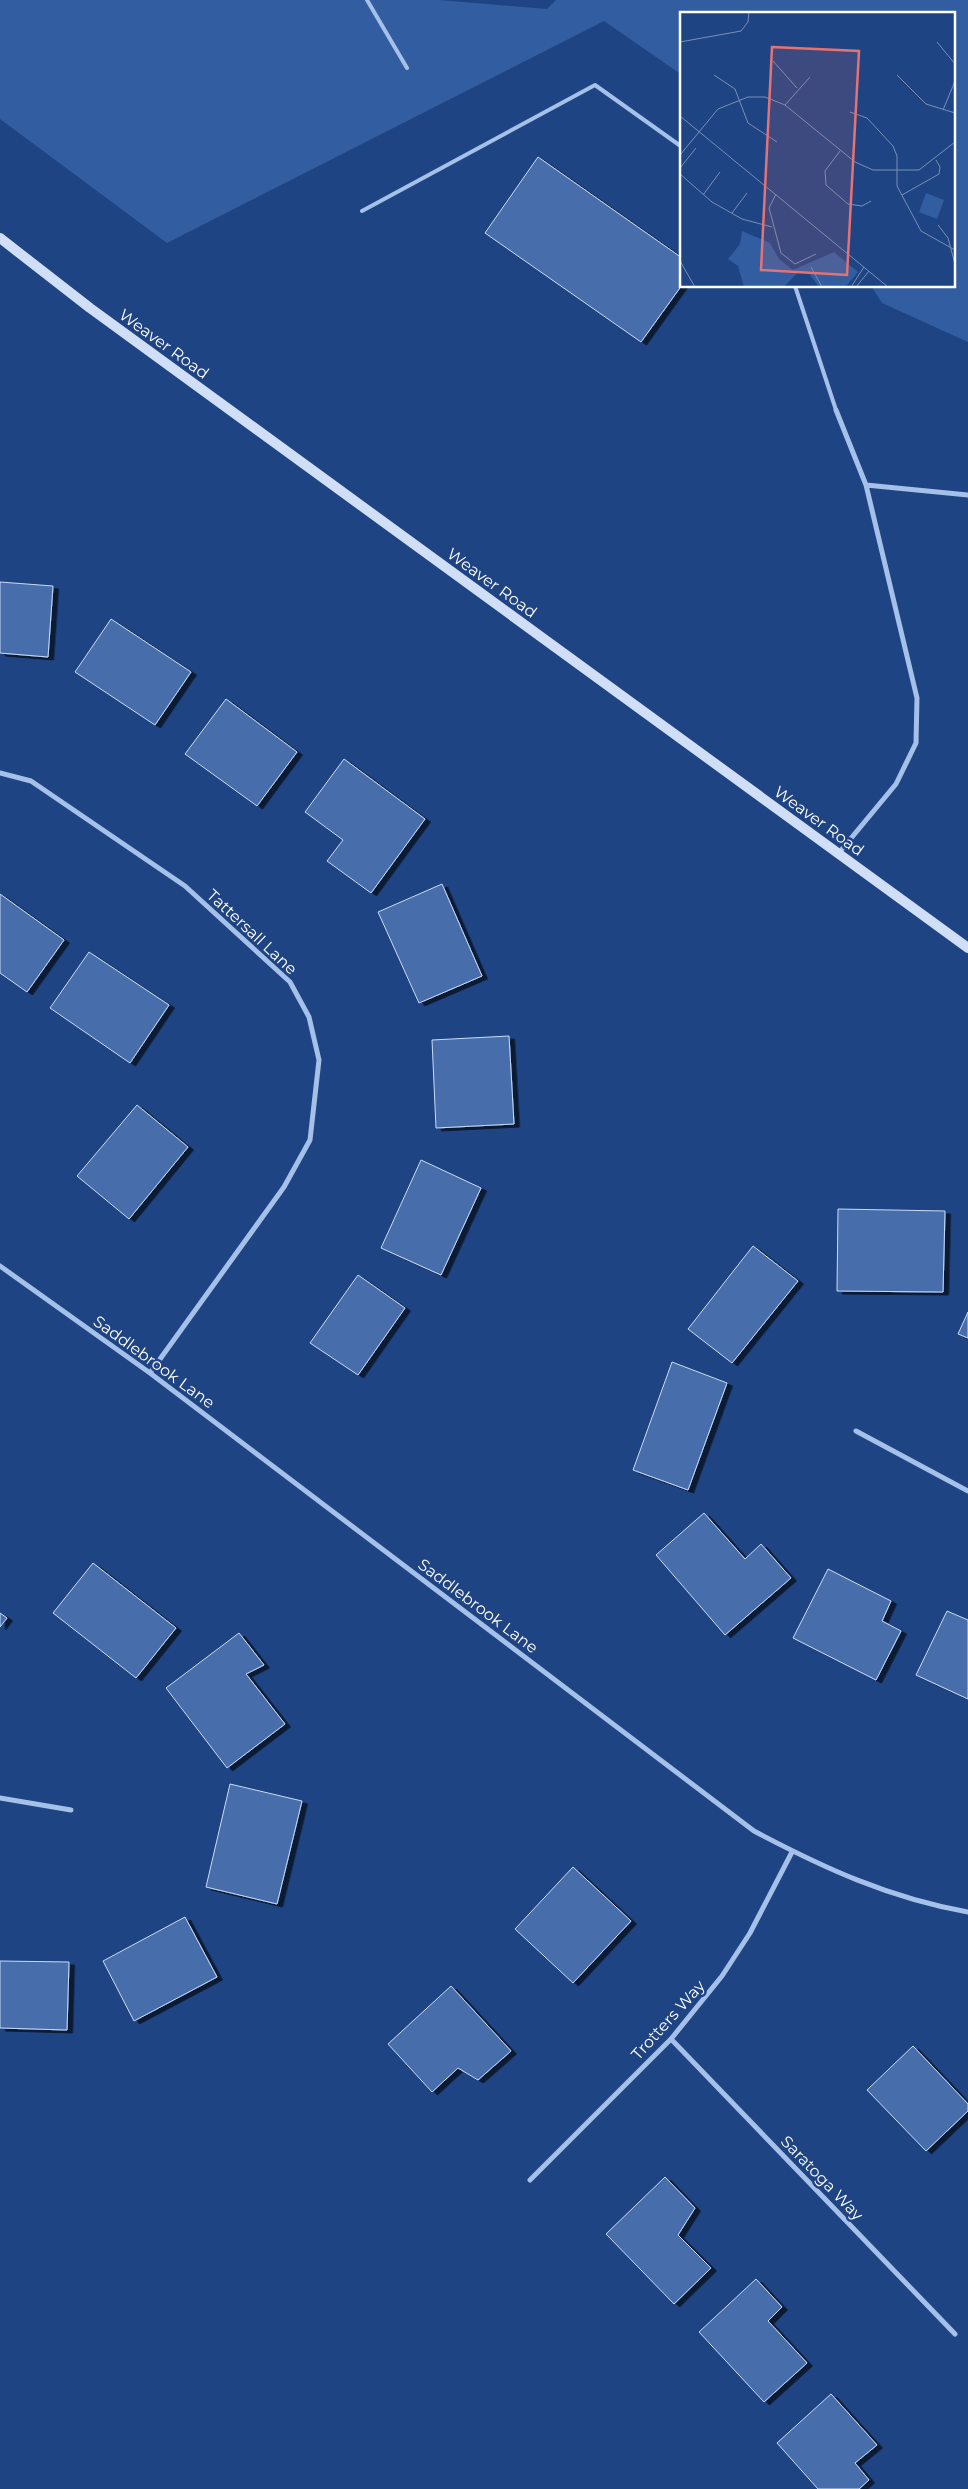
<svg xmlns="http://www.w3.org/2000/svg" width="968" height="2489" font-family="Montserrat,sans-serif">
  <defs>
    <filter id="shadow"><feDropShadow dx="5.5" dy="3" stdDeviation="0" flood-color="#0009"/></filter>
  </defs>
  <rect width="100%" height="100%" fill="#1f4483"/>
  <path fill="#325da1" d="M 0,0 L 439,0 L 547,9 L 556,0 L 968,0 L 968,342 L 882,303 L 871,286 L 954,286 L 954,14 L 682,14 L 682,75 L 604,21 L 167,243 L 0,119 Z"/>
  <path fill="#476eab" stroke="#c9dbf7" filter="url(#shadow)" d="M 538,157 L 682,258 L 682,285 L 641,342 L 485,233 Z
    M 0,582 L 53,586 L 48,657 L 0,653 Z
    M 111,619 L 191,672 L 155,725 L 75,672 Z
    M 226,699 L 297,752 L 257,806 L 185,754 Z
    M 344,759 L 425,819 L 371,893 L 327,861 L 343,840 L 305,812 Z
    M 442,884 L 482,976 L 419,1003 L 378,912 Z
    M 0,894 L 64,940 L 27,992 L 0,973 Z
    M 89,952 L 169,1005 L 130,1063 L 50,1008 Z
    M 509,1036 L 514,1124 L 436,1128 L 432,1040 Z
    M 137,1105 L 188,1147 L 129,1219 L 77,1176 Z
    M 421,1160 L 481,1188 L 441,1275 L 381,1248 Z
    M 838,1209 L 945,1211 L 943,1292 L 837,1291 Z
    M 753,1246 L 798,1281 L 732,1363 L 688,1329 Z
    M 358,1275 L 405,1308 L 358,1375 L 310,1343 Z
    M 968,1312 L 968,1338 L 958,1334 Z
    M 672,1362 L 727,1383 L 688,1490 L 633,1470 Z
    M 704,1513 L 745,1559 L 761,1544 L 791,1578 L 725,1635 L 656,1555 Z
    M 93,1563 L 176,1628 L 136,1678 L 53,1613 Z
    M 828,1569 L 891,1601 L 882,1621 L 901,1631 L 876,1680 L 793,1638 Z
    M 947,1611 L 968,1620 L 968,1699 L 916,1675 Z
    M 0,1613 L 7,1618 L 0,1627 Z
    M 239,1633 L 264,1665 L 246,1674 L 285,1724 L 227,1768 L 166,1688 Z
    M 230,1784 L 302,1801 L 277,1904 L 206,1887 Z
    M 573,1867 L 631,1921 L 573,1983 L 515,1929 Z
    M 185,1917 L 217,1977 L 134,2021 L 103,1961 Z
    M 0,1961 L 69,1962 L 67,2030 L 0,2028 Z
    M 451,1986 L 511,2051 L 478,2080 L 458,2068 L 432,2092 L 388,2044 Z
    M 913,2046 L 968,2104 L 968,2111 L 926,2151 L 867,2090 Z
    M 665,2177 L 695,2208 L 678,2235 L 711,2268 L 674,2304 L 606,2234 Z
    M 756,2279 L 782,2307 L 768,2321 L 807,2363 L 764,2402 L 699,2332 Z
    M 831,2394 L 877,2445 L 855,2463 L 869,2480 L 859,2489 L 818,2489 L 777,2443 Z"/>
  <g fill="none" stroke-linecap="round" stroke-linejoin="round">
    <path stroke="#a5c0e9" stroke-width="4" d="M 367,0 L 407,68
      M 362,211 L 595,85 L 682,147
      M 795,286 L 836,410"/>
    <path stroke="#a5c0e9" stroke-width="5" d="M 836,410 L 866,485 L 917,698 L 916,743 L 896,784 L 838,854
      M 866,485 L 968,495
      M 0,773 L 31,781 L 185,886 L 290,982 L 309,1017 L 319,1060 L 310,1140 L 284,1187 L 150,1373
      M 0,1266 L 150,1373 L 754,1831 C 824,1868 889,1898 968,1912
      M 856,1431 L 968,1491
      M 0,1798 L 71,1810
      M 671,2039 L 955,2334
      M 530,2180 L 671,2039 L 722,1976 L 750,1933 L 792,1852"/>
    <path stroke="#d0dff7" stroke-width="10" d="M 0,238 L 90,308 L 968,948"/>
  </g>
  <g text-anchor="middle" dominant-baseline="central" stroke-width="5" stroke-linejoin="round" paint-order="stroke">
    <g font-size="16" fill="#fff" stroke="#1f4483">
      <text transform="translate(164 344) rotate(36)">Weaver Road</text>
      <text transform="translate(492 583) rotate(36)">Weaver Road</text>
      <text transform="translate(819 821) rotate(36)">Weaver Road</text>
      <text transform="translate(252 932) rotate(43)">Tattersall Lane</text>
      <text transform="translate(154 1362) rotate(36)">Saddlebrook Lane</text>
      <text transform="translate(478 1606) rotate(37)">Saddlebrook Lane</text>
      <text transform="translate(668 2020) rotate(-48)">Trotters Way</text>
      <text transform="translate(822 2178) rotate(46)">Saratoga Way</text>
    </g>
  </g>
  <g transform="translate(680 12)">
    <rect width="275" height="275" fill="#1f4483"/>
    <path d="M 246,181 L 264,188 L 257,207 L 239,200 ZM 62,219 L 90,231 L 99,247 L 113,258 L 154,240 L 178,260 L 167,273 L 160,275 L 139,275 L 128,260 L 119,259 L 104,275 L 64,275 L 58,254 L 48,247 L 60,232 Z" fill="#325da1"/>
    <path fill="none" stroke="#798fb5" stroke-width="1" d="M 0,30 L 61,19 L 68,10 L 69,0M 257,30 L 275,52M 93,49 L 117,76M 34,63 L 55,77 L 68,111 L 97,130M 217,63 L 246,92 L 275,101M 105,93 L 130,65M 263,98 L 275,69M 170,100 L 187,106 L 213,134 L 217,144 L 217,174 L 241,219 L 275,238M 0,104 L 208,275M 160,139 L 145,159 L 146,173 L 168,192 L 182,194 L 191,189M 0,143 L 38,97 L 68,85 L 85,85 L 105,93 L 175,150 L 193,158 L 239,158 L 275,130M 0,156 L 16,136M 0,162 L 32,190 L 62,207 L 92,215M 96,182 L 89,196 L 101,241 L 115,252 L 136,242M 23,183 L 40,160M 222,183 L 259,162 L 260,155 L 256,148M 52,201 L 67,181M 258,213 L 268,226 L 275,252M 0,249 L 15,275M 131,255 L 142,275M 171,275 L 184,255M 176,275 L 189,259"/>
    <path fill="#e47373" fill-opacity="0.15" stroke="#e47373" stroke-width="2.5" d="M 92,35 L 179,39 L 167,263 L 81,258 Z"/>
    <rect width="275" height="275" fill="none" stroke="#fff" stroke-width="2.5"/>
  </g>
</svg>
